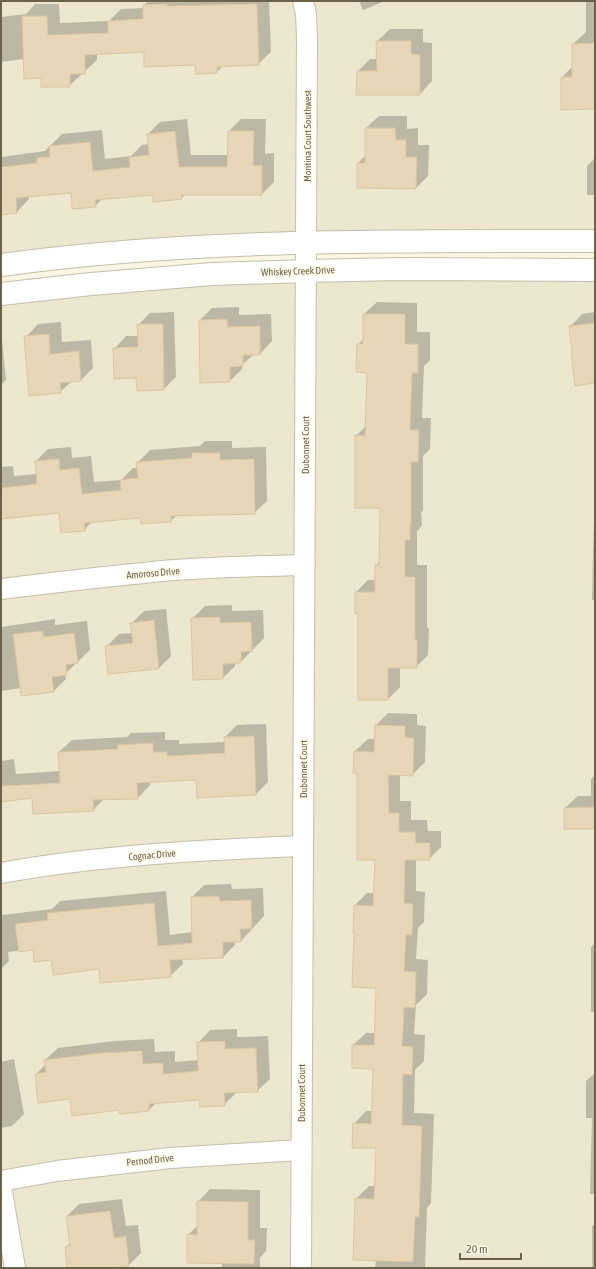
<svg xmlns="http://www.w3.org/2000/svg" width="596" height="1269" font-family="'Asap Condensed',sans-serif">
  <rect width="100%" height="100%" fill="#f9f6e3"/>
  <path fill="#ede7d0" d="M 1,1 L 595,1 L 595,230 L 271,232 L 121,241 L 1,254 Z
    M 399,280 L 595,281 L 595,1268 L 1,1268 L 1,305 L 92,294 L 213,285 L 306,282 Z"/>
  <path fill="#0003" d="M 148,1 L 269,1 L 271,52 L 258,64 L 223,66 L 217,72 L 196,64 L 145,51 L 97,53 L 97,60 L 69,86 L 42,77 L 24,59 L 1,62 L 1,17 L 26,14 L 35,4 L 59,4 L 60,23 L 109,21 L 121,9 L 144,8 L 144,5 Z
    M 359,1 L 385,1 L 363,10 Z
    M 586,1 L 595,1 L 595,108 L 562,77 L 573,66 L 573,44 L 586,32 Z
    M 390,29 L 423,29 L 423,42 L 432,43 L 432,81 L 420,94 L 358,71 L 370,59 L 378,59 L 377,41 Z
    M 379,116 L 407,116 L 407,129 L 418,128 L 418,145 L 429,145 L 428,176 L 416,188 L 358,163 L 366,155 L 366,128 Z
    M 187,119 L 191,155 L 228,155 L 229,131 L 241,119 L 266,119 L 265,154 L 274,153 L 274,182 L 262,194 L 186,194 L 181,198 L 153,194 L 103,198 L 95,206 L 72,192 L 29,196 L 29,199 L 17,212 L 1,214 L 1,157 L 45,151 L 62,134 L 102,130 L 105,159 L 131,156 L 142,145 L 149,144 L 148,134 L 160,122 Z
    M 595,158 L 595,195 L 587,195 L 587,166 Z
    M 377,302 L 417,303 L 417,332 L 430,332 L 430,360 L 424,366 L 422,418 L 431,418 L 430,449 L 423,456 L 423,511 L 421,512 L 422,526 L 417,531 L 417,565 L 427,565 L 427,628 L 429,628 L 428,655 L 416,667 L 400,667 L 400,687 L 388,699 L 359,613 L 356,592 L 368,580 L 376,580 L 376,565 L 380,561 L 381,507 L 356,436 L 366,426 L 368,372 L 358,345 L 364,338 L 364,314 Z
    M 239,307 L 239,315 L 271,314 L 272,341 L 260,354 L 254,354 L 242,365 L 242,369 L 230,381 L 200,320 L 212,308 Z
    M 174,312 L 176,377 L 164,389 L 114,349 L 126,336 L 138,336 L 138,325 L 150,313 Z
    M 595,312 L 595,382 L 573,350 L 570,327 L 582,314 Z
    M 61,322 L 62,342 L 91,340 L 93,368 L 81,380 L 72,381 L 60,392 L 26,337 L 38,324 Z
    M 1,330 L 6,380 L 1,385 Z
    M 205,441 L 232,441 L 232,448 L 266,447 L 267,501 L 254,513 L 177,515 L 171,521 L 141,517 L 93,521 L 84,530 L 60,512 L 1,518 L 1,467 L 13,466 L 14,476 L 37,474 L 36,461 L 48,449 L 71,447 L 72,458 L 91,456 L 94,482 L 121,480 L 133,468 L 138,468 L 137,463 L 150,450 L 200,446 Z
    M 595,486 L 595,600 L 592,600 L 593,554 Z
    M 232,605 L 232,611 L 263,610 L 264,638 L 241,662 L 235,662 L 235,666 L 223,678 L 192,619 L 205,606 Z
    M 166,609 L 171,656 L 159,668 L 106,647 L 119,634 L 133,633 L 132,623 L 144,611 Z
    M 55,619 L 55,625 L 87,621 L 90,650 L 65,674 L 66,679 L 54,691 L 21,688 L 1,691 L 1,627 Z
    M 595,650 L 595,744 L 594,744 L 594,651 Z
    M 388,713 L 417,714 L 417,725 L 426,726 L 425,762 L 412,775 L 400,774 L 400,801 L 411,801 L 411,820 L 427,820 L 428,831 L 441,831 L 441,847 L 429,859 L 416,859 L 416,891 L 425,892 L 424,922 L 418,928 L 416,959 L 428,960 L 427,994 L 416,1005 L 414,1034 L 425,1035 L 424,1061 L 415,1070 L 414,1113 L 434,1114 L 431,1203 L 427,1208 L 425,1268 L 375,1268 L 376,1260 L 356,1199 L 369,1186 L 375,1186 L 377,1147 L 354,1124 L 366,1111 L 373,1111 L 374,1068 L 353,1045 L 366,1033 L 375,1033 L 377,987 L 355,905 L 367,893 L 375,893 L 376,859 L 358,772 L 355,751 L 368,739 L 376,739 L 376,725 Z
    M 266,724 L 268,782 L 256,794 L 198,797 L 197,779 L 150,781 L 150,785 L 138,798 L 104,799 L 93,810 L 33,797 L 1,801 L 1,761 L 14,759 L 16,774 L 61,771 L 59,752 L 72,740 L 127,737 L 131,733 L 165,732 L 165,740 L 179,740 L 179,744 L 225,742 L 225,737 L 237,725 Z
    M 595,775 L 595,828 L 565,808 L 578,796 L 591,796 L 591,779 Z
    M 231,884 L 232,889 L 263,888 L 264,916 L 241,941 L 235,941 L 235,945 L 223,957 L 182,959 L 183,964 L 170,976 L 100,968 L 52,959 L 34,949 L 8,952 L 9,961 L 1,969 L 1,910 L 2,915 L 52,909 L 60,901 L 166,891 L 170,935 L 193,932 L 192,897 L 204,885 Z
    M 595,943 L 595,1012 L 591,1012 L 591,947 Z
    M 237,1029 L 237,1037 L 268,1036 L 270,1079 L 257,1091 L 237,1092 L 224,1105 L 200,1099 L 157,1102 L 149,1110 L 120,1109 L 71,1098 L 36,1074 L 46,1064 L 45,1060 L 58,1048 L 114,1041 L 154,1039 L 155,1052 L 175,1051 L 175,1062 L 199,1060 L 198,1043 L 210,1030 Z
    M 595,1057 L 595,1194 L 590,1194 L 592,1118 L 586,1118 L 586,1081 L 594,1074 L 594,1058 Z
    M 14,1059 L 24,1114 L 12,1126 L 1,1128 L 1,1062 Z
    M 210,1189 L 260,1190 L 260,1228 L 267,1228 L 266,1251 L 260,1258 L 260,1268 L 222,1268 L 222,1263 L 188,1235 L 198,1225 L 198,1202 Z
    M 122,1199 L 126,1226 L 138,1225 L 141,1253 L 129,1265 L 108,1268 L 68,1268 L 66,1247 L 70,1243 L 67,1216 L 79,1204 Z
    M 595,1224 L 595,1268 L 592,1268 L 592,1226 Z"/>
  <path fill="#e7d6b8" stroke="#ddc69f" d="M 167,4 L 167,6 L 257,4 L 259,65 L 217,67 L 217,73 L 196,74 L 195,65 L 144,67 L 144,52 L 85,55 L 85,74 L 70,74 L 70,87 L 41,87 L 41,78 L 24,79 L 22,16 L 47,16 L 48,35 L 108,33 L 108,21 L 143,19 L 143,5 Z
    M 376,41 L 411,41 L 411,54 L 420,55 L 420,95 L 356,95 L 357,71 L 377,71 Z
    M 595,43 L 595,109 L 561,110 L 561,77 L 572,77 L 572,44 Z
    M 365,128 L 395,128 L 396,140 L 406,140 L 406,157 L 417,157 L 416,189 L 357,188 L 357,163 L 365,163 Z
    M 175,131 L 179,167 L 227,167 L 228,131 L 254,131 L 253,166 L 262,165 L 262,195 L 181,195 L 182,199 L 153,202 L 153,195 L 95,200 L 96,207 L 72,209 L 71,193 L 16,198 L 17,213 L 1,215 L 1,167 L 37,163 L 37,158 L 50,157 L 49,146 L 90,142 L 93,171 L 130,167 L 129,157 L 149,155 L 147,134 Z
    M 363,314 L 405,314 L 405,344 L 418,344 L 418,373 L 412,373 L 410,430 L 419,430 L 418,462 L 411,462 L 411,524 L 410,524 L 410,540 L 405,540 L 405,577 L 415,577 L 415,640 L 417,640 L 417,668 L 388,668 L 388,700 L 358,700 L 358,614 L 355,614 L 355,592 L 375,592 L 375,565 L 379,565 L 380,508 L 355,508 L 355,435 L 365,436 L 367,373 L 356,372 L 357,344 L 363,344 Z
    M 227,319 L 228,327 L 260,326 L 260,355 L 243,355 L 243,366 L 230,367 L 230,382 L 200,383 L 199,320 Z
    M 595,323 L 595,383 L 575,386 L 571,352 L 572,351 L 569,326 Z
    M 137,324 L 163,324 L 164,390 L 137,391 L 136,378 L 114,379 L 113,348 L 138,347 Z
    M 49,334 L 50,354 L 79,351 L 81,381 L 60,383 L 61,393 L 29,396 L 24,336 Z
    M 192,453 L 220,453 L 220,460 L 254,459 L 255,514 L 171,516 L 171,522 L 141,524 L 140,518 L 84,523 L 85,531 L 61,533 L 59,513 L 1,519 L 1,488 L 37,484 L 35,461 L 59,459 L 60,470 L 79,468 L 82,494 L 121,490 L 120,480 L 138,478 L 136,462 L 192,458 Z
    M 220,617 L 220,623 L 251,622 L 252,651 L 241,652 L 241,663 L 223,664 L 223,679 L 193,680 L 191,618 Z
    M 154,620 L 159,669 L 108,674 L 105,646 L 133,643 L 130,623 Z
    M 43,631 L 43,637 L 74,633 L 78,663 L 66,665 L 67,675 L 52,677 L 54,692 L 21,696 L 13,634 Z
    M 375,725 L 405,726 L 405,737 L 414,738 L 413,776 L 388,775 L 389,813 L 399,813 L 399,832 L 415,832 L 416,843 L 430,843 L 430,860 L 405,860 L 404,903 L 413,904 L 412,935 L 406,935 L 404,971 L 416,972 L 415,1008 L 404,1007 L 402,1046 L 413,1047 L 412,1075 L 403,1074 L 402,1125 L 422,1126 L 419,1217 L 415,1217 L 413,1262 L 353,1260 L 355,1198 L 374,1199 L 376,1148 L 352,1148 L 353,1123 L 371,1124 L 373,1069 L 352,1068 L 352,1045 L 374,1045 L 376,988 L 352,987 L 354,933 L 353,933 L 354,905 L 373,906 L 375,860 L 357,860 L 357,773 L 353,773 L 354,751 L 374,752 Z
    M 254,736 L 256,795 L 197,798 L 196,780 L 137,783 L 138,799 L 93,800 L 94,811 L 33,814 L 32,798 L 1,802 L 1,786 L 60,783 L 58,752 L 118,749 L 117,745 L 153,743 L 153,752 L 167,752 L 167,756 L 225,753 L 224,737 Z
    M 595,807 L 595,829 L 564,829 L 564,808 Z
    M 219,896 L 220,901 L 251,900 L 252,929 L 240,929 L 241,942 L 223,942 L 223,958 L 170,960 L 171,977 L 100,983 L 99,969 L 53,975 L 51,960 L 34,962 L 33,950 L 19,952 L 15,924 L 48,920 L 47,913 L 154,903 L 158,946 L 192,943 L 191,897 Z
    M 225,1041 L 225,1049 L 256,1048 L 258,1092 L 224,1093 L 225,1106 L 200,1107 L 199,1100 L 149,1104 L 149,1111 L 120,1114 L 119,1110 L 72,1116 L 70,1099 L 38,1103 L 35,1074 L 46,1072 L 44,1060 L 101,1053 L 142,1051 L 143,1064 L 163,1063 L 163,1074 L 198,1071 L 197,1042 Z
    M 197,1201 L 248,1202 L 248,1240 L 255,1240 L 254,1264 L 187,1263 L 187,1234 L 197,1235 Z
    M 110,1211 L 114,1238 L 126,1236 L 129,1266 L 116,1268 L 67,1268 L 65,1247 L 70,1246 L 66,1216 Z"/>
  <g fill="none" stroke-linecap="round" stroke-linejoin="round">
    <defs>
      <path id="minor" d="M 1,589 C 59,582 116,575 174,570 C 218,567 261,566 305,565
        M 1,873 C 100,855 202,850 303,846
        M 1,1181 L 57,1171 L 170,1158 L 301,1150
        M 1,1186 L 15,1268
        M 301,1268 L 307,38 L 306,14 L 303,1"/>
      <path id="tertiary" d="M 1,265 C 198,238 397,241 595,241
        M 1,294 L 91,284 L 212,274 L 306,271 L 399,269 L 595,270"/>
    </defs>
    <use href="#minor" stroke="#c7bda9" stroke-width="22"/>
    <use href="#tertiary" stroke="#c7bda9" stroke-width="24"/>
    <use href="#minor" stroke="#fff" stroke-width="20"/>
    <use href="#tertiary" stroke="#fff" stroke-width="22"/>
  </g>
  <g text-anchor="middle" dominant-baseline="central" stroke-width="3.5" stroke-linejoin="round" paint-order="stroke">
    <g font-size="10" fill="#6e614c" stroke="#fdfae8">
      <text transform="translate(307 136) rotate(-90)">Montina Court Southwest</text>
      <text transform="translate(298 271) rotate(-2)">Whiskey Creek Drive</text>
      <text transform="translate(305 445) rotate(-90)">Dubonnet Court</text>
      <text transform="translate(153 573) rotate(-5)">Amoroso Drive</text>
      <text transform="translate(303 769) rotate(-90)">Dubonnet Court</text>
      <text transform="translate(152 855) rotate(-5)">Cognac Drive</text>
      <text transform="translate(301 1093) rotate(-90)">Dubonnet Court</text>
      <text transform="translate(150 1160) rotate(-6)">Pernod Drive</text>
    </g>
  </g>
  <rect width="596" height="1269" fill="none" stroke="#6e614c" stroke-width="4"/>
  <path d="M460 1253v6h61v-6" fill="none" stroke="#6e614c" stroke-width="2"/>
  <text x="466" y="1253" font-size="12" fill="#6e614c" stroke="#fdfae8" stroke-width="3" paint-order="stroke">20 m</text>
</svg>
